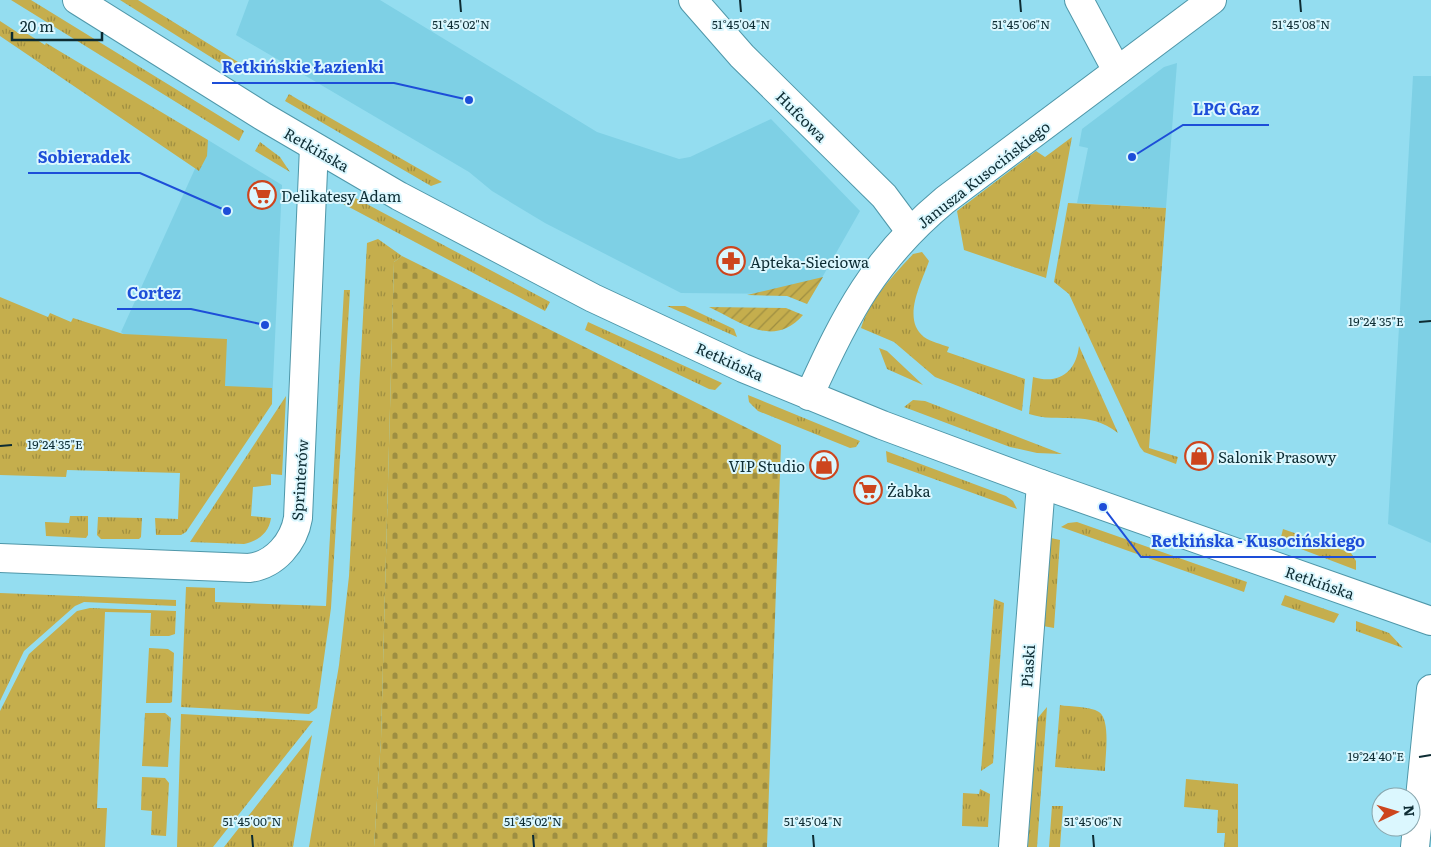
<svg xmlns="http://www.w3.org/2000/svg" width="1431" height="847" font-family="Literata,serif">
  <defs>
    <pattern id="grass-tufts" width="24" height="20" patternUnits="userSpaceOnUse" patternTransform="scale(1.25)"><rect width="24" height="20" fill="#c5ae4d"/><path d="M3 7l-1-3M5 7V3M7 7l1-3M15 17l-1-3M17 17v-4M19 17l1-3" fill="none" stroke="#9e8e41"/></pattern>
    <pattern id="cemetery-stones" width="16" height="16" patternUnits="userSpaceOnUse" patternTransform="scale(1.25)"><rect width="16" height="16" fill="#c5ae4d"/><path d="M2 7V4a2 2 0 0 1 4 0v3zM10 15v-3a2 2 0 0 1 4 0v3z" fill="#9e8e41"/></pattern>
    <pattern id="garden-furrows" width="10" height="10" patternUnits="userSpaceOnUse" patternTransform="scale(1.25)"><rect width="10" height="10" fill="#c5ae4d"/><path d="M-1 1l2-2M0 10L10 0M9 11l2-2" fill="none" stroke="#9e8e41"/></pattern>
  </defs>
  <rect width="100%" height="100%" fill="#94ddf0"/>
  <path fill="#7ed0e5" d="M 249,0 L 380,0 L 597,132 L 679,159 L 690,157 L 771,119 L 860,211 L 807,304 L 803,299 L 788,294 L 681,293 L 545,223 L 492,191 L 469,172 L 236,35 Z
    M 1177,63 L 1166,208 L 1077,203 L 1088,148 L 1079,146 L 1082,129 L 1164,67 Z
    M 1413,76 L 1431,76 L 1431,543 L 1388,524 Z
    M 208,140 L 282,185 L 272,404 L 203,403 L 121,332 Z"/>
  <path fill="url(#grass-tufts)" d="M 11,0 L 31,0 L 244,131 L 239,141 Z
    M 120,0 L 138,0 L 238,62 L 233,71 Z
    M 0,21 L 20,34 L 23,31 L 45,45 L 46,43 L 208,140 L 207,156 L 199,171 L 0,36 Z
    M 289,94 L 299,100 L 442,182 L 431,186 L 285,101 Z
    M 1072,137 L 1046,278 L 964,250 L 957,211 L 1036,151 L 1045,157 Z
    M 260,142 L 280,157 L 290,172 L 255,151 Z
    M 337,194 L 348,194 L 550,302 L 545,311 L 332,198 Z
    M 1068,203 L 1166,208 L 1149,448 L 1178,457 L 1176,464 L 1144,452 L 1140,447 L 1069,294 L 1054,282 Z
    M 378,239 L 402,256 L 394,262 L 381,739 L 374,847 L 309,847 L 339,665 L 349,576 L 367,243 Z
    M 922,252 L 929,261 C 922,282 901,319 924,337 C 931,342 941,344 949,347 L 947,352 L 1025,379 L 1022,411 L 935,377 L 894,342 L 861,328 C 870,299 893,276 913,254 Z
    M 344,290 L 350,290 L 331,608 L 317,708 L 309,714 L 181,707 L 186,587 L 215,588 L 215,602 L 326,606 Z
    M 0,297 L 48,317 L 50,313 L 71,322 L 73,318 L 123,334 L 227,339 L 225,386 L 272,388 L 272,404 L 186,532 L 181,535 L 156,535 L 155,518 L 178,519 L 180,473 L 67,470 L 66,477 L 0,475 Z
    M 667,306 L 685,306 L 734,329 L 737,337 Z
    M 588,322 L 722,383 L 715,390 L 709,389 L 585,330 Z
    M 1079,346 L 1118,433 C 1088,409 1060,424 1029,414 L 1033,377 C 1059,385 1076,372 1079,346 Z
    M 879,348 L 887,351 L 923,385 L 887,369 Z
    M 748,395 L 860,441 L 856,447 L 850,448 L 758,411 L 749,402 Z
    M 286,396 L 282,475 L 271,474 L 271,485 L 253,487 L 251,516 L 271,518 C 269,533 258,541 244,544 L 190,542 Z
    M 913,400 L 925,401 L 1062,454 L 1037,453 L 1010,447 L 904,407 Z
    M 886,451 L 1006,496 L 1013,501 L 1017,509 L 887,462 Z
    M 70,516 L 88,516 L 88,535 L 86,538 L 46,536 L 45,522 L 69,523 Z
    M 98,517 L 142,518 L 141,537 L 139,539 L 101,539 L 97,535 Z
    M 1077,522 L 1247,582 L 1244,592 L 1061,527 L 1068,523 Z
    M 1283,529 L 1351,553 L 1356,561 L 1356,570 L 1280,541 Z
    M 1051,538 L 1060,540 L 1054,628 L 1043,626 Z
    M 0,593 L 176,600 L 176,606 L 84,602 L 75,606 L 24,651 L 0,701 Z
    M 1285,595 L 1339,614 L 1334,623 L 1281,605 Z
    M 994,599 L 1004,603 L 993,763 L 981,771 Z
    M 90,608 L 176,611 L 175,634 L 169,636 L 150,636 L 151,613 L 105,612 L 97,808 L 107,808 L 105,847 L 0,847 L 0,711 L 29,654 L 77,611 Z
    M 1356,621 L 1389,633 L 1403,648 L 1356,631 Z
    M 149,648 L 168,649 L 174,653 L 172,702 L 170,703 L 146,703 Z
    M 1060,705 C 1070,707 1090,706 1099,712 C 1111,720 1105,757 1105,771 L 1055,767 Z
    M 1047,707 L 1037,847 L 1028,847 L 1036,720 Z
    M 145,713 L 165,713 L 171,718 L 168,767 L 142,766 Z
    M 181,714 L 313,721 L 213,847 L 177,847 Z
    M 312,735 L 293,847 L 224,847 Z
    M 142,777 L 165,778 L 169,783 L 166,836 L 151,835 L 152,811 L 141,810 Z
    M 1186,779 L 1238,784 L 1238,847 L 1224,847 L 1225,833 L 1217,833 L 1218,810 L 1184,807 Z
    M 980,789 L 990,794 L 988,827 L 962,826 L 963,793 L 979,794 Z
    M 1052,806 L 1063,806 L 1060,847 L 1049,847 Z"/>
  <path fill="url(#cemetery-stones)" d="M 402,256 L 781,445 L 767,847 L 374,847 L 381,739 L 394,262 Z"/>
  <path fill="url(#garden-furrows)" d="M 823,277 L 807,304 L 787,296 L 747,295 Z
    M 709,307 L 786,308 L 803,315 C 773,349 741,322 709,307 Z"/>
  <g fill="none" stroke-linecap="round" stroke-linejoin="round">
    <defs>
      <path id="street" d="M 693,0 L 742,56 L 884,196 L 910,231
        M 1079,0 L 1117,71
        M 0,558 L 249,568 C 275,565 294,542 298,518 L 314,147
        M 1013,847 L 1041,484"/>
      <path id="secondary" d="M 77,0 L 264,117 L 399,196 L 593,298 L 743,368 L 882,425 L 1041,484 L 1431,621
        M 809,396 C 846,314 874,259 945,200 L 1212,0
        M 1415,847 L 1431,689"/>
    </defs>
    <use href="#street" stroke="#4f97a9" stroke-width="30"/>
    <use href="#secondary" stroke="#4f97a9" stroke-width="30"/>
    <use href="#street" stroke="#fff" stroke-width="28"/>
    <use href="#secondary" stroke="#fff" stroke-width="28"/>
  </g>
  <path fill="none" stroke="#0d2c33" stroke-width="2" d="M 460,0 L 461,12M 740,0 L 741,12M 1020,0 L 1021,12M 1300,0 L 1301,12M 1419,322 L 1431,321M 0,446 L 12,445M 1419,757 L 1431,755M 252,835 L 253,847M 533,835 L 534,847M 813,835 L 814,847M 1093,835 L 1094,847"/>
  <defs>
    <symbol id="supermarket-ring" viewBox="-11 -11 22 22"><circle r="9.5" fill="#dbf7fe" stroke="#cd451d" stroke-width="1.5"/><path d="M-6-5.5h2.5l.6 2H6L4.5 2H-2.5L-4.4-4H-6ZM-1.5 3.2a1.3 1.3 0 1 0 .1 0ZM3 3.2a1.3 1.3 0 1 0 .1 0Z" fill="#cd451d"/></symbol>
    <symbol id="pharmacy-ring" viewBox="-11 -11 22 22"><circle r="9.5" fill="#dbf7fe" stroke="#cd451d" stroke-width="1.5"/><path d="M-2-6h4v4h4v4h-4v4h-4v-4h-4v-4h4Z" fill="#cd451d"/></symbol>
    <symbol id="shop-ring" viewBox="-11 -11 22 22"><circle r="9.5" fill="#dbf7fe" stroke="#cd451d" stroke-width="1.5"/><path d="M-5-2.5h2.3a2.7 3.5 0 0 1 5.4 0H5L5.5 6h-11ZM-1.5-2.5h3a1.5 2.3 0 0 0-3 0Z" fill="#cd451d"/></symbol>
  </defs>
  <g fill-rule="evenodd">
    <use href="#supermarket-ring" x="246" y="179" width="32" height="32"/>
    <use href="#pharmacy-ring" x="715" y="245" width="32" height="32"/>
    <use href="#shop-ring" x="1183" y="440" width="32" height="32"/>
    <use href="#shop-ring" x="808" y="449" width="32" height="32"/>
    <use href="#supermarket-ring" x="852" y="474" width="32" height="32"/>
  </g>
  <g text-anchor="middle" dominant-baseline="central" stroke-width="4" stroke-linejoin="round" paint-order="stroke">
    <g font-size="15" fill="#0d2c33" stroke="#dbf7fe">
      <text transform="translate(802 116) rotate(45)">Hufcowa</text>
      <text transform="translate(317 149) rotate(30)">Retkińska</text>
      <text transform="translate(983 174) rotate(-38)">Janusza Kusocińskiego</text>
      <text transform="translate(730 361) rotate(24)">Retkińska</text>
      <text transform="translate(299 480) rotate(-86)">Sprinterów</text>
      <text transform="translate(1320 582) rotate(19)">Retkińska</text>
      <text transform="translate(1027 666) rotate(-86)">Piaski</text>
    </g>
    <g font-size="15" fill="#0d2c33" stroke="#dbf7fe" text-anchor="start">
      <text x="281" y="195">Delikatesy Adam</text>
      <text x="750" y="261">Apteka-Sieciowa</text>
      <text x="1218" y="456">Salonik Prasowy</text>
      <text x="805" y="465" text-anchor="end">VIP Studio</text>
      <text x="887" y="490">Żabka</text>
    </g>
  </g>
  <g font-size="12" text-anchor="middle" fill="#0d2c33" stroke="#dbf7fe" stroke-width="4" stroke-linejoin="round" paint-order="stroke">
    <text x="461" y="29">51°45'02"N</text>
    <text x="741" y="29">51°45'04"N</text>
    <text x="1021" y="29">51°45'06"N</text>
    <text x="1301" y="29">51°45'08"N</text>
    <text x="1376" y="326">19°24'35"E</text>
    <text x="55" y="449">19°24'35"E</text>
    <text x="1376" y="761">19°24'40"E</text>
    <text x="252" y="826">51°45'00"N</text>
    <text x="533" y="826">51°45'02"N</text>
    <text x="813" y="826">51°45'04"N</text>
    <text x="1093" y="826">51°45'06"N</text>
  </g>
  <path fill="none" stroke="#1d4ed8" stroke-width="2" d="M469 100L394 83H212M1132 157L1183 125H1269M227 211L140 173H28M265 325L191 309H117M1103 507L1141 557H1376"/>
  <g fill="#1d4ed8" stroke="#dbf7fe" stroke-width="2">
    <circle cx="469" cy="100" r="5"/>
    <circle cx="1132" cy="157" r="5"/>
    <circle cx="227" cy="211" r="5"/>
    <circle cx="265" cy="325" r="5"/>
    <circle cx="1103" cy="507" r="5"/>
  </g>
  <g font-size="16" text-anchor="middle" font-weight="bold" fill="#1d4ed8" stroke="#dbf7fe" stroke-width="4" stroke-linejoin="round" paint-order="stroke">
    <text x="303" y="73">Retkińskie Łazienki</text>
    <text x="1226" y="115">LPG Gaz</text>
    <text x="84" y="163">Sobieradek</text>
    <text x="154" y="299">Cortez</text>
    <text x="1258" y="547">Retkińska - Kusocińskiego</text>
  </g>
  <g transform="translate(1396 812) rotate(85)"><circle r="24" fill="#dbf7fe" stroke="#89a6ad"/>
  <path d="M0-4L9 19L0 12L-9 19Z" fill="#cd451d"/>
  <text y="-8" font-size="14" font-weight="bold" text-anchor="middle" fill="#0d2c33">N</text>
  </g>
  <path d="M12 32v8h90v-8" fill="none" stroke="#0d2c33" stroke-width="2.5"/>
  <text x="20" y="32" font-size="15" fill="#0d2c33" stroke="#dbf7fe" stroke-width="4" paint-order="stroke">20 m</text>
</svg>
